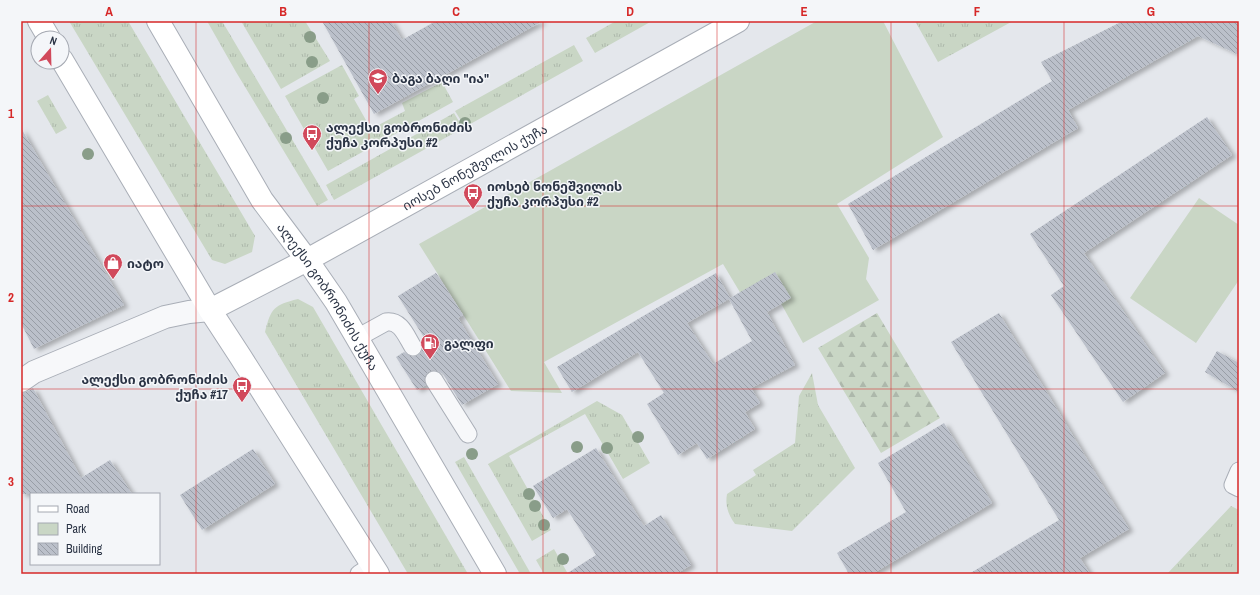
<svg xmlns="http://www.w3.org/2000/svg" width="1260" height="595" font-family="'Archivo Narrow','Noto Sans Georgian',sans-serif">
  <defs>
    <pattern id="grass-tufts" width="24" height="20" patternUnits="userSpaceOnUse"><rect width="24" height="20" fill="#c9d6c5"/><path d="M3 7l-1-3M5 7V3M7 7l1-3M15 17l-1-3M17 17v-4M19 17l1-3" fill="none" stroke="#adb8ab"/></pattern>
    <pattern id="forest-firs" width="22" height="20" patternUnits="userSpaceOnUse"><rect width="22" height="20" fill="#c9d6c5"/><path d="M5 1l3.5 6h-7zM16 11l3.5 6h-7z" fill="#adb8ab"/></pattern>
    <pattern id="building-back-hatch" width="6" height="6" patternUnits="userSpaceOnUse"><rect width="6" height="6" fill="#bbc0ca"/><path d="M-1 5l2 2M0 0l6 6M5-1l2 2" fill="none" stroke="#989da6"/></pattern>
    <filter id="shadow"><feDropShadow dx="4.5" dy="2.5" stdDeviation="2" flood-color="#0004"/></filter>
  </defs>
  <rect width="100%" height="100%" fill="#e4e7ec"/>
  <path fill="url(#grass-tufts)" d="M 69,21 L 128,21 L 255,236 L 252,252 L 225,264 L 212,260 Z
    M 207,21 L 222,21 L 328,200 L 317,206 L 236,72 Z
    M 241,21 L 305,21 L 330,61 L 281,89 Z
    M 616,21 L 652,21 L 595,53 L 586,38 Z
    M 915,21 L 1013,21 L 938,62 Z
    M 574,45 L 583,61 L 465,127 L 455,111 Z
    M 342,65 L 359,96 L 354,99 L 371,129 L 405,111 L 402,103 L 442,82 L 453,102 L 328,171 L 285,96 Z
    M 48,95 L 67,128 L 56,134 L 37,101 Z
    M 454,113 L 463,128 L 334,200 L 326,185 Z
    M 298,299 L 313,307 L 468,574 L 408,574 L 265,332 C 271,308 274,305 298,299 Z
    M 812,373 L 818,405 L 855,468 L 792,531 L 735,524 C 728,514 725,506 727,494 L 756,475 L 753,470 L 795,443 L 799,396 Z
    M 597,401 L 622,415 L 650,463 L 623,479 L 585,414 L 509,456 L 551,530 L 532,541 L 488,464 Z
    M 464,457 L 531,574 L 520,574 L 455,462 Z
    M 1231,506 L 1239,510 L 1239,574 L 1167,574 Z
    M 554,549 L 568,574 L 544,574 L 536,560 Z"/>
  <path fill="url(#forest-firs)" d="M 877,313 L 940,418 L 881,453 L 818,348 Z"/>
  <path fill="#c9d6c5" d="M 817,21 L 883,21 L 943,137 L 837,204 L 869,258 L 866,279 L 879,300 L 803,343 L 768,280 L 741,294 L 723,264 L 544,362 L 562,393 L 511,391 L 419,244 Z
    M 1199,198 L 1239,225 L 1239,280 L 1196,343 L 1130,298 Z"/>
  <path fill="url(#building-back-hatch)" fill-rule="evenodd" filter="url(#shadow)" d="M 322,21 L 391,21 L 402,40 L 436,21 L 543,21 L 374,114 Z
    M 1123,21 L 1239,21 L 1239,55 L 1198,36 L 1068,110 L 1078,128 L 873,250 L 848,204 L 1052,81 L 1041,62 Z
    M 1207,117 L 1232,155 L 1084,253 L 1165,373 L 1123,402 L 1051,295 L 1064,286 L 1030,234 Z
    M 21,128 L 124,305 L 34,349 L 21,323 Z
    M 775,272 L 791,298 L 767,312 L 795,365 L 751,388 L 760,403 L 745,412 L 755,429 L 707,459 L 697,443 L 678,455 L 647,404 L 664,393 L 638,352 L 572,392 L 557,367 L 716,273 L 730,298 ZM 729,299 L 752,341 L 713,364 L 687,323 Z
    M 436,273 L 463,315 L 458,318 L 498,384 L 462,405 L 443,374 L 438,371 L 433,370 L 428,372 L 425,376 L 424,380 L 426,385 L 417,390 L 396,357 L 404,352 L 408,355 L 413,357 L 418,355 L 421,352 L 423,347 L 421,342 L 425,339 L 398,296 Z
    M 999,313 L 1129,529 L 1080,558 L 1090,574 L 969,574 L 1059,520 L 951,342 Z
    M 1217,351 L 1239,363 L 1239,392 L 1205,372 Z
    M 33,388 L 81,478 L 110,460 L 132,494 L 21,494 L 21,393 L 28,391 Z
    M 944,423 L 992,503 L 872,574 L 849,574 L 837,553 L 906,512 L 878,463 Z
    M 596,448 L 644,526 L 661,515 L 691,565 L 676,574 L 566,574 L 596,555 L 567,509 L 553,518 L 533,486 Z
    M 253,449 L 275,484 L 202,530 L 180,495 Z"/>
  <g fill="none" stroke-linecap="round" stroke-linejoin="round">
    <defs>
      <path id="lane" d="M 357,338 L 386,322 C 401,320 406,336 413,347
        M 434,380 L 468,434
        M 1239,471 L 1233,485 L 1239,488
        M 359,574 L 373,565"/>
      <path id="street" d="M 21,381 L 34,372 L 165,317 L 189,312 L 210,310"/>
      <g id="secondary">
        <path d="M 39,21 L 49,38"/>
        <path id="s1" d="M 158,21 L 262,200 L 307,260 L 336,302 L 495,574"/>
        <path d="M 62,60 L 210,310 L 240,356 L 378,574"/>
        <path id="s2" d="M 210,310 L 307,260 L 738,21"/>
      </g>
    </defs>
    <use href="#lane" stroke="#a9aeb7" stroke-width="19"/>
    <use href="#street" stroke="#a9aeb7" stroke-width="24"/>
    <use href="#secondary" stroke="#a9aeb7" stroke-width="24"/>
    <use href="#lane" stroke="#f7f8fa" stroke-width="17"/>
    <use href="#street" stroke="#f7f8fa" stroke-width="22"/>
    <use href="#secondary" stroke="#fff" stroke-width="22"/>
  </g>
  <g fill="#899d89">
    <circle cx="310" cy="37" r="6"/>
    <circle cx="312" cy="62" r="6"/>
    <circle cx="323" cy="98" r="6"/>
    <circle cx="465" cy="123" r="6"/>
    <circle cx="286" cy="138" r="6"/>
    <circle cx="88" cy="154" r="6"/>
    <circle cx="638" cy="437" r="6"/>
    <circle cx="577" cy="447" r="6"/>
    <circle cx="607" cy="448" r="6"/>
    <circle cx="472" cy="454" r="6"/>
    <circle cx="529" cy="494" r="6"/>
    <circle cx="535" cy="506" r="6"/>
    <circle cx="544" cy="525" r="6"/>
    <circle cx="563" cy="559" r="6"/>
  </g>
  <path fill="none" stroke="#d62828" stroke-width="1" stroke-opacity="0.55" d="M 196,21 L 196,574M 369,21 L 369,574M 543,21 L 543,574M 717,21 L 717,574M 891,21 L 891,574M 1064,21 L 1064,574M 21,206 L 1239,206M 21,389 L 1239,389"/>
  <defs>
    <symbol id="school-pin" viewBox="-11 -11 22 30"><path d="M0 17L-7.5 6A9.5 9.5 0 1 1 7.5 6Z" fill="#d1495b" stroke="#f4f6f9"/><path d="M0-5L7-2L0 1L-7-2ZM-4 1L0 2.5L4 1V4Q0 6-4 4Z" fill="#fff"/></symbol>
    <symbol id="bus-pin" viewBox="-11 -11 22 30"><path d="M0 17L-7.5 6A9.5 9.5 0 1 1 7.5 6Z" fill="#d1495b" stroke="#f4f6f9"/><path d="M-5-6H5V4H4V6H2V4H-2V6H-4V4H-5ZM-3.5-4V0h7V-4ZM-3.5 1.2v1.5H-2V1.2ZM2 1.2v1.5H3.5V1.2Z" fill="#fff"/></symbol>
    <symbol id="shop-pin" viewBox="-11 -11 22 30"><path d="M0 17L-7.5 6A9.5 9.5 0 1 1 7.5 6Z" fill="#d1495b" stroke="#f4f6f9"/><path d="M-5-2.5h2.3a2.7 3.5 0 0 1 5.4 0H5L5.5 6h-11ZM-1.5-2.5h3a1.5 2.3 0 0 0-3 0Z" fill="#fff"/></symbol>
    <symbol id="fuel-pin" viewBox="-11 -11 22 30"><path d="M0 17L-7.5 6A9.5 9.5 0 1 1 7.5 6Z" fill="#d1495b" stroke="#f4f6f9"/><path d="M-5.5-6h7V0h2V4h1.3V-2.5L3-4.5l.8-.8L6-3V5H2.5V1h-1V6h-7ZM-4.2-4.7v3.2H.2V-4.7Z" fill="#fff"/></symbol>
  </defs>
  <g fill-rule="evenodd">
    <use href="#school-pin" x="367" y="67" width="22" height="30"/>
    <use href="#bus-pin" x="301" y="123" width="22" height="30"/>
    <use href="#bus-pin" x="462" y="182" width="22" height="30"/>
    <use href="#shop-pin" x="102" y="252" width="22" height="30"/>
    <use href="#fuel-pin" x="419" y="332" width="22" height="30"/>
    <use href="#bus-pin" x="231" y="375" width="22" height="30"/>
  </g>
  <g text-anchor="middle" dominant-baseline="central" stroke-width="3" stroke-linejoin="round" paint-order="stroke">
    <g font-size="13" font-weight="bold" fill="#2b3445" stroke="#f4f6f9" text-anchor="start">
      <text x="392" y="78">ბაგა ბაღი "ია"</text>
      <text x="326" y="127">ალექსი გობრონიძის<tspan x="326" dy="15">ქუჩა კორპუსი #2</tspan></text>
      <text x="487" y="186">იოსებ ნონეშვილის<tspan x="487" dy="15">ქუჩა კორპუსი #2</tspan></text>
      <text x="127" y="263">იატო</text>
      <text x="444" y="343">გალფი</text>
      <text x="228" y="379" text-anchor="end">ალექსი გობრონიძის<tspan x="228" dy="15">ქუჩა #17</tspan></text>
    </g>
    <g font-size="13" fill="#2b3445" stroke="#f4f6f9">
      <text stroke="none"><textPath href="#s2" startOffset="301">იოსებ ნონეშვილის ქუჩა</textPath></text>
      <text stroke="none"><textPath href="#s1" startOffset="324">ალექსი გობრონიძის ქუჩა</textPath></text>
    </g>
  </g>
  <rect width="1260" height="595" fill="none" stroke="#f4f6f9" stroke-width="44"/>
  <rect x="30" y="493" width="130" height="72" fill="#f4f6f9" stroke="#a4a8b1"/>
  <rect x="38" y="506" width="20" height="6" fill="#ffffff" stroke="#a4a8b1"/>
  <text x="66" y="513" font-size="12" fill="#2b3445">Road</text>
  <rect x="38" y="523" width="20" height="12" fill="#c9d6c5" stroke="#a4a8b1"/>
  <text x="66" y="533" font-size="12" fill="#2b3445">Park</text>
  <rect x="38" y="543" width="20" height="12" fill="url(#building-back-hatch)" stroke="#a4a8b1"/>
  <text x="66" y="553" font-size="12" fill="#2b3445">Building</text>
  <g transform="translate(50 50) rotate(20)"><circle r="19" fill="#f4f6f9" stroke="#a4a8b1"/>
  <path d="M0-3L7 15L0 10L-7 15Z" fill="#d1495b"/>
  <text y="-6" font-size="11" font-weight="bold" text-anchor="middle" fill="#2b3445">N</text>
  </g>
  <rect x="22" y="22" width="1216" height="551" fill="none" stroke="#d62828" stroke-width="1.5"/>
  <g font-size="13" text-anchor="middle" font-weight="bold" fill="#d62828">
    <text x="109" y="16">A</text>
    <text x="283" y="16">B</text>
    <text x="456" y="16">C</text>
    <text x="630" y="16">D</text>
    <text x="804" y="16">E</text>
    <text x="977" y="16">F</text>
    <text x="1151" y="16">G</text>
    <text x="11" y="118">1</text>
    <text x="11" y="302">2</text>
    <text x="11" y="486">3</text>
  </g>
</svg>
